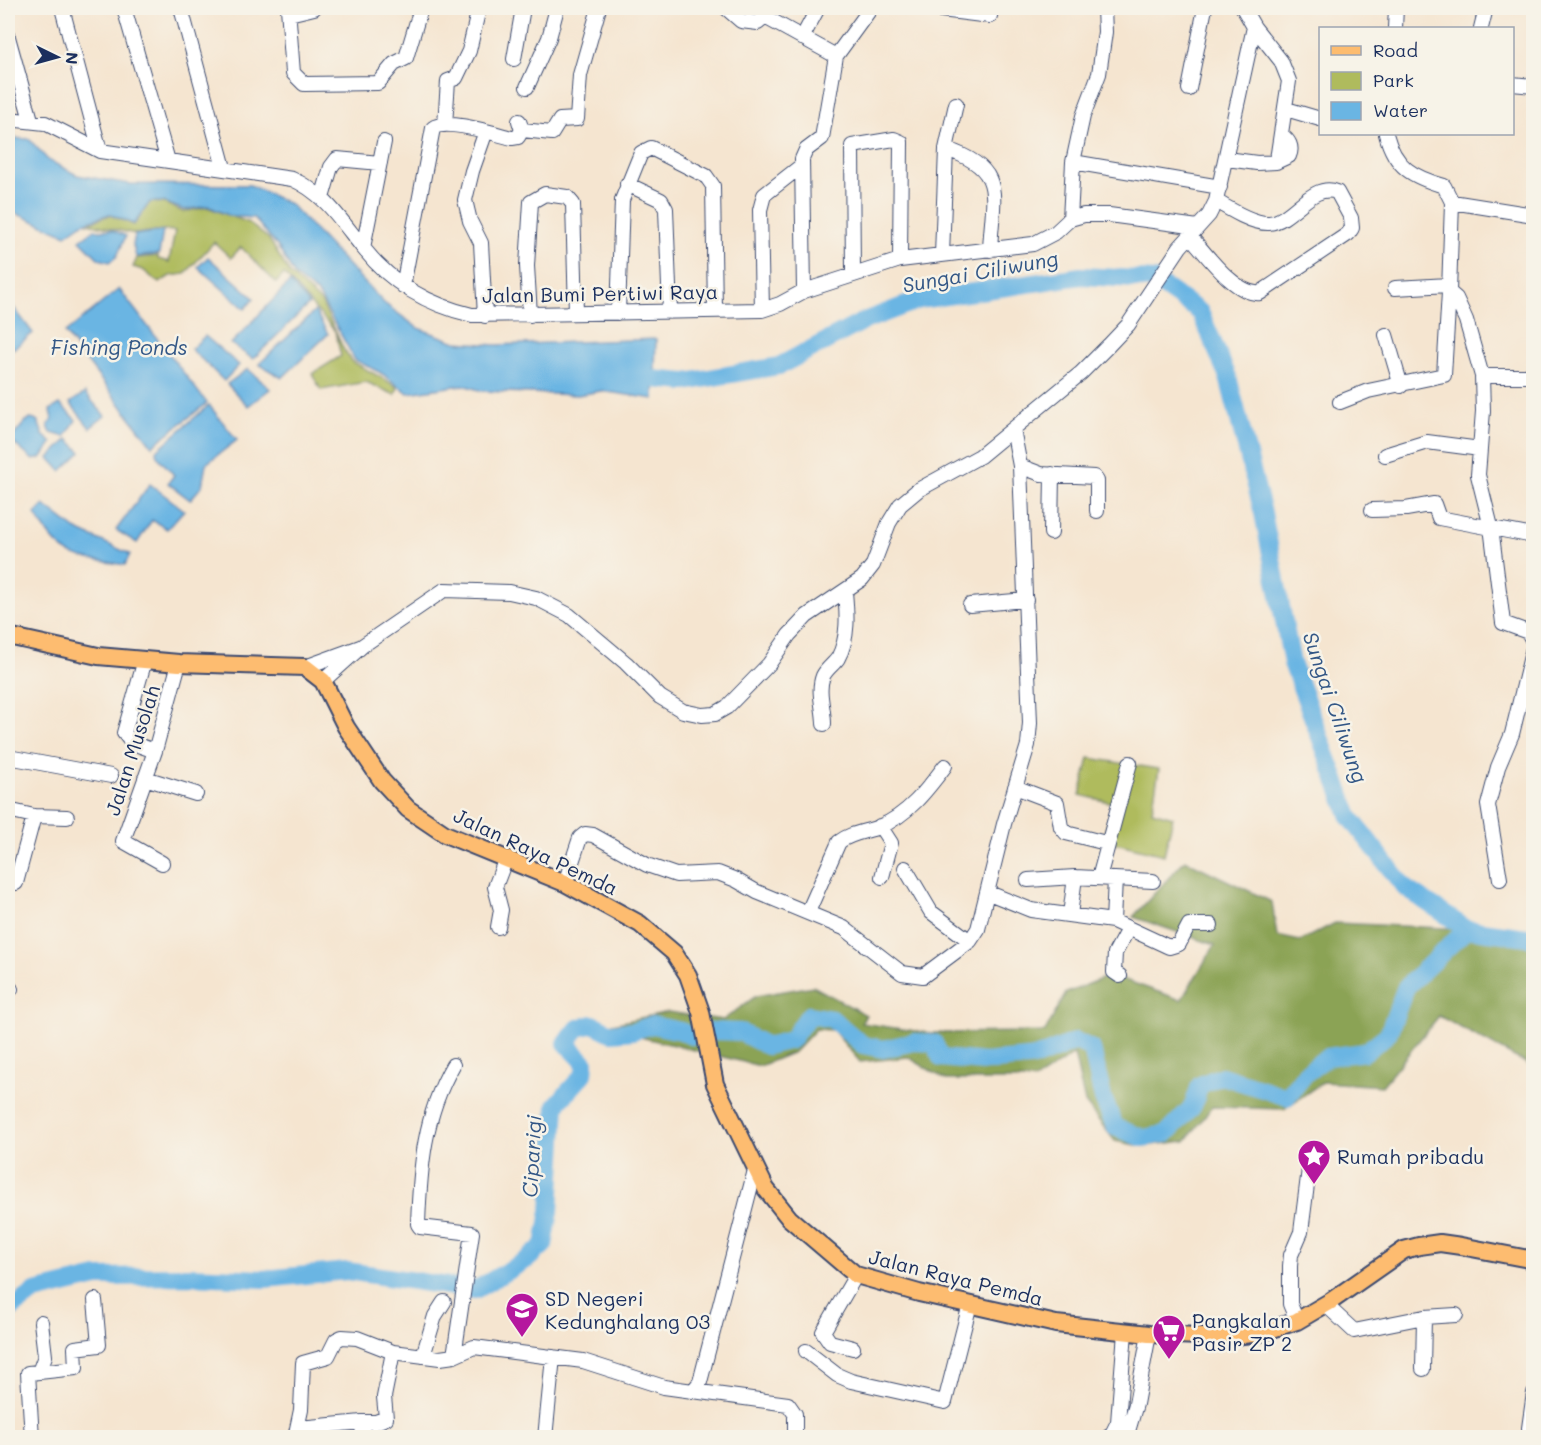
<svg xmlns="http://www.w3.org/2000/svg" width="1541" height="1445" font-family="Mali,sans-serif">
  <rect width="100%" height="100%" fill="#f7f3e8"/>
  <filter id="ink" filterUnits="userSpaceOnUse"><feTurbulence type="fractalNoise" baseFrequency=".0167" numOctaves="2"/><feDisplacementMap in="SourceGraphic" scale="12" xChannelSelector="R" yChannelSelector="G"/><feConvolveMatrix kernelMatrix="1 2 1 2 8 2 1 2 1" color-interpolation-filters="sRGB"/></filter>
  <filter id="wash" filterUnits="userSpaceOnUse"><feTurbulence type="fractalNoise" baseFrequency=".008" numOctaves="4" result="noise"/><feDisplacementMap in="SourceGraphic" scale="24" xChannelSelector="R" yChannelSelector="G"/><feGaussianBlur stdDeviation="1.35" result="paint"/><feColorMatrix in="noise" values="0 0 0 0 0 0 0 0 0 0 0 0 0 0 0 0 0 1.4 0 .05"/><feComposite in="paint" operator="in"/></filter>
  <g filter="url(#wash)">
    <rect width="100%" height="100%" fill="#f5e5d0"/>
    <path fill="#afbb5d" stroke="#65755e" stroke-width="1.5" d="M 150,202 L 164,203 L 183,212 L 207,207 L 247,222 L 269,239 L 290,274 L 322,303 L 344,350 L 353,362 L 398,387 L 395,395 L 366,382 L 321,390 L 312,374 L 341,356 L 335,331 L 284,274 L 276,283 L 241,247 L 231,258 L 214,242 L 185,274 L 170,276 L 159,283 L 143,270 L 133,267 L 137,258 L 158,256 L 158,259 L 169,262 L 175,231 L 163,230 L 135,234 L 88,223 L 110,215 L 134,225 Z
      M 1089,758 L 1159,769 L 1152,811 L 1173,817 L 1164,855 L 1103,840 L 1113,803 L 1080,795 Z"/>
    <path fill="#8ba354" stroke="#536959" stroke-width="1.5" d="M 1185,860 L 1272,902 L 1277,936 L 1300,941 L 1335,923 L 1467,929 L 1533,938 L 1533,1067 L 1439,1016 L 1382,1086 L 1323,1082 L 1284,1109 L 1212,1107 L 1186,1141 L 1142,1146 L 1115,1141 L 1085,1103 L 1074,1054 L 1035,1080 L 946,1080 L 908,1057 L 860,1062 L 833,1030 L 816,1029 L 794,1052 L 760,1066 L 599,1027 L 668,1012 L 723,1020 L 756,996 L 813,986 L 866,1015 L 861,1023 L 929,1033 L 1045,1032 L 1066,993 L 1111,975 L 1181,1000 L 1215,945 L 1133,917 Z"/>
    <path fill="#6ab5e3" stroke="#4272a0" stroke-width="1.5" d="M 8,138 L 29,139 L 48,160 L 77,175 L 130,184 L 250,185 L 290,204 L 384,303 L 418,328 L 456,342 L 496,345 L 656,339 L 654,399 L 601,391 L 578,395 L 482,391 L 463,385 L 408,393 L 381,373 L 355,360 L 319,295 L 295,276 L 278,247 L 254,218 L 230,216 L 208,206 L 184,210 L 164,202 L 150,202 L 134,224 L 109,214 L 83,223 L 66,235 L 8,210 Z
      M 94,230 L 112,230 L 126,236 L 117,256 L 110,262 L 99,259 L 80,240 Z
      M 163,231 L 159,254 L 136,257 L 133,245 L 135,235 Z
      M 208,257 L 254,298 L 245,309 L 198,267 Z
      M 290,282 L 309,304 L 253,359 L 231,344 Z
      M 119,289 L 207,403 L 152,446 L 65,333 Z
      M 8,300 L 33,333 L 13,349 L 8,342 Z
      M 315,311 L 328,334 L 282,378 L 259,364 Z
      M 205,336 L 239,365 L 224,381 L 191,349 Z
      M 248,369 L 270,389 L 248,406 L 227,384 Z
      M 85,393 L 105,416 L 90,428 L 70,403 Z
      M 60,404 L 76,420 L 65,437 L 51,433 L 48,426 L 52,419 L 50,410 Z
      M 209,405 L 237,440 L 206,464 L 202,486 L 190,500 L 168,483 L 174,475 L 157,456 L 156,451 Z
      M 31,419 L 38,421 L 43,435 L 52,443 L 41,458 L 33,460 L 10,440 L 26,421 Z
      M 68,439 L 81,452 L 61,471 L 49,458 Z
      M 150,484 L 184,510 L 167,529 L 152,520 L 137,543 L 116,530 Z
      M 44,505 L 75,529 L 130,554 L 125,565 C 74,556 64,562 35,514 Z"/>
    <g fill="none" stroke-linecap="round" stroke-linejoin="round">
      <path stroke="#6ab5e3" stroke-width="18" d="M 632,377 L 685,382 L 779,366 L 864,321 L 919,300 L 1081,276 L 1154,280 L 1200,312 L 1228,377 L 1263,513 L 1292,663 L 1350,817 L 1405,888 L 1467,929 L 1534,938
        M 8,1311 L 35,1292 L 97,1277 L 190,1276 L 264,1279 L 347,1271 L 475,1290 L 528,1259 L 544,1245 L 550,1211 L 556,1105 L 584,1074 L 585,1063 L 566,1043 L 578,1028 L 593,1024 L 611,1033 L 633,1031 L 652,1025 L 681,1031 L 691,1036 L 715,1031 L 740,1032 L 767,1046 L 791,1040 L 809,1015 L 832,1019 L 863,1045 L 883,1049 L 914,1042 L 934,1043 L 941,1058 L 985,1062 L 1038,1057 L 1076,1041 L 1092,1049 L 1103,1098 L 1115,1127 L 1143,1138 L 1166,1134 L 1193,1106 L 1200,1085 L 1222,1076 L 1287,1097 L 1306,1073 L 1327,1057 L 1365,1052 L 1388,1034 L 1406,987 L 1467,929"/>
    </g>
  </g>
  <g filter="url(#ink)">
    <g fill="none" stroke-linecap="round" stroke-linejoin="round">
      <defs>
        <path id="minor" d="M 62,8 L 100,151
          M 124,8 L 168,161
          M 181,8 L 224,168
          M 288,8 L 293,73 L 304,84 L 378,83 L 394,64 L 406,58 L 421,8
          M 726,8 L 741,21 L 758,23 L 765,17
          M 768,8 L 765,17 L 836,56 L 822,138 L 806,150 L 802,159 L 804,291
          M 925,8 L 990,16 L 991,8
          M 289,14 L 314,8
          M 1395,28 L 1396,8
          M 1481,28 L 1486,8
          M 8,37 L 31,120
          M 802,38 L 818,8
          M 836,56 L 871,8
          M 514,59 L 523,8
          M 1512,84 L 1534,86
          M 527,87 L 549,38 L 557,8
          M 1189,89 L 1205,8
          M 1286,109 L 1320,119
          M 8,119 L 45,123 L 100,151 L 292,179 C 325,193 342,222 364,249 C 391,283 429,305 472,315 L 762,310 L 780,304 L 804,291 L 900,260 L 1033,244 L 1056,232 L 1070,219 L 1084,215 L 1109,215 L 1198,227
          M 445,125 L 448,81 L 456,78 L 469,51 L 479,8
          M 522,130 L 552,133 L 560,120 L 577,119 L 580,75 L 599,8
          M 1386,134 C 1395,168 1413,177 1444,186 L 1452,202 L 1449,292 L 1456,298 L 1466,320 L 1482,376 L 1483,411 L 1478,475 L 1491,527 L 1503,623 L 1528,632 L 1534,643
          M 946,149 C 1008,169 992,197 990,250
          M 1227,159 L 1257,163 L 1276,162 L 1278,153 L 1289,81 L 1281,61 L 1254,27
          M 1073,162 L 1220,187
          M 1276,162 L 1289,156 C 1293,147 1289,140 1281,135
          M 627,184 L 661,200 L 666,209 L 670,312
          M 322,198 L 331,167 L 337,159 L 380,163
          M 1452,202 L 1534,215
          M 1070,219 L 1073,162 L 1083,116 L 1099,74 L 1105,32 L 1104,8
          M 1190,236 C 1206,254 1236,296 1260,293 L 1348,234 L 1352,228 L 1351,218 L 1337,192 C 1311,182 1293,221 1269,223 C 1253,224 1229,209 1216,201
          M 363,248 L 384,142
          M 942,255 L 946,149 L 956,104
          M 853,273 L 852,146 L 894,139 L 901,142 L 900,260
          M 403,286 L 433,128 C 446,118 496,134 512,138 L 518,137 L 522,130 L 519,121
          M 1395,288 L 1449,285
          M 762,310 L 760,210 L 764,195 L 801,166
          M 618,313 L 622,200 L 641,153 L 651,148 L 706,176 L 713,186 L 715,311
          M 530,315 L 527,266 L 531,202 L 545,194 L 567,197 L 573,204 L 576,312
          M 485,316 L 481,243 L 470,221 L 465,200 L 472,171 L 486,131
          M 1386,335 L 1401,386
          M 1482,376 L 1527,376 L 1534,372
          M 1340,402 L 1368,391 L 1444,375 L 1449,292
          M 1385,455 L 1427,442 L 1480,449
          M 1020,466 L 1041,474 L 1094,477 L 1097,481 L 1097,511
          M 1372,510 L 1406,509 L 1434,504 L 1439,518 L 1534,536
          M 1051,533 L 1052,474
          M 970,605 L 1026,600
          M 145,660 L 124,733 L 132,743 L 155,751
          M 305,667 L 360,647
          M 323,681 L 362,646 L 444,590 L 509,592 L 536,598 L 569,615 L 626,663 L 660,697 L 683,711 L 702,715 L 715,714 L 727,707 L 769,664 L 789,635 L 807,616 L 862,579 L 873,565 L 889,523 L 900,505 L 918,490 L 980,456 L 1081,373 L 1109,345 L 1128,325 L 1180,247 L 1209,215 L 1216,201 L 1254,27 L 1243,8
          M 824,724 C 824,708 817,691 823,676 C 826,669 834,664 838,658 C 849,638 847,613 845,592
          M 8,757 L 111,776
          M 145,778 L 196,794
          M 1015,787 L 1057,803 L 1061,827 L 1066,833 L 1106,843
          M 8,810 L 34,816 L 67,817
          M 880,826 L 891,843 L 882,877
          M 162,863 L 123,841 L 155,751 L 179,663
          M 905,868 L 931,912 L 970,941
          M 1099,878 L 1130,763
          M 1500,879 L 1488,805 L 1498,767 L 1512,734 L 1534,644
          M 1028,880 L 1075,877 L 1153,881
          M 16,883 L 34,816
          M 565,883 L 580,838 L 585,834 L 593,835 L 647,865 L 676,875 L 718,873 L 736,880 L 757,892 L 844,928 L 902,973 L 923,976 L 970,941 L 978,929 L 1004,824 L 1028,745 L 1030,723 L 1020,466 L 1013,429
          M 989,893 L 1031,910 L 1113,921 L 1169,947 L 1179,944 L 1189,925 L 1211,925
          M 808,912 L 839,842 C 850,833 865,832 879,827 C 908,815 927,790 945,766
          M 1070,915 L 1075,877
          M 1113,921 L 1115,879
          M 498,927 L 501,910 L 495,887 L 506,858
          M 1120,976 L 1114,972 L 1115,953 L 1128,929
          M 8,987 L 11,989
          M 453,1065 C 424,1115 420,1168 418,1224 L 420,1227 L 472,1233 L 454,1356
          M 1326,1305 L 1354,1331 L 1424,1317 L 1456,1315
          M 1297,1321 L 1290,1304 L 1290,1266 L 1291,1255 L 1301,1232 L 1310,1161
          M 853,1348 L 830,1342 L 823,1332 L 856,1275
          M 806,1351 L 837,1375 L 851,1381 L 945,1402 L 970,1304
          M 423,1356 L 435,1316 L 444,1302
          M 1423,1369 L 1424,1317
          M 39,1372 L 76,1368 L 75,1348 L 99,1345 L 95,1300
          M 693,1391 L 788,1404 L 795,1414 L 795,1438
          M 362,1422 L 376,1422 L 386,1418 L 384,1397 L 393,1352
          M 299,1428 L 362,1422 L 363,1438
          M 1529,1428 L 1534,1393
          M 32,1438 L 28,1373 L 39,1372 L 45,1356 L 41,1322
          M 295,1438 L 301,1410 L 303,1363 L 328,1356 L 336,1340 L 342,1337 L 357,1338 L 393,1352 L 440,1358 L 454,1356 L 474,1347 L 583,1361 L 664,1387 L 693,1391 L 700,1382 L 755,1170
          M 545,1438 L 553,1357
          M 1107,1438 L 1112,1434 L 1118,1422 L 1125,1332
          M 1126,1438 L 1136,1404 L 1149,1334"/>
        <path id="major" d="M 8,636 L 98,656 L 179,663 L 305,667 L 323,681 L 346,727 L 382,781 L 408,809 L 445,834 L 565,883 L 640,924 L 674,953 L 688,975 L 701,1012 L 715,1084 L 766,1189 L 789,1218 L 856,1275 L 919,1293 L 1056,1324 L 1149,1334 L 1226,1337 L 1260,1333 L 1297,1321 L 1331,1301 L 1404,1250 L 1419,1246 L 1440,1243 L 1461,1246 L 1534,1260"/>
      </defs>
      <use href="#minor" stroke="#3c4a6f" stroke-width="16"/>
      <use href="#major" stroke="#3c4a6f" stroke-width="20"/>
      <use href="#minor" stroke="#fff" stroke-width="14"/>
      <use href="#major" stroke="#fdbc6f" stroke-width="16"/>
    </g>
  </g>
  <defs>
    <symbol id="sight-pin" viewBox="-11 -11 22 30"><path d="M0 17L-7.5 6A9.5 9.5 0 1 1 7.5 6Z" fill="#b5179e" stroke="#f7f3e8"/><path d="M0-6L1.8-2.2L6-1.7L2.9 1.2L3.7 5.4L0 3.3L-3.7 5.4L-2.9 1.2L-6-1.7L-1.8-2.2Z" fill="#fff"/></symbol>
    <symbol id="school-pin" viewBox="-11 -11 22 30"><path d="M0 17L-7.5 6A9.5 9.5 0 1 1 7.5 6Z" fill="#b5179e" stroke="#f7f3e8"/><path d="M0-5L7-2L0 1L-7-2ZM-4 1L0 2.5L4 1V4Q0 6-4 4Z" fill="#fff"/></symbol>
    <symbol id="supermarket-pin" viewBox="-11 -11 22 30"><path d="M0 17L-7.5 6A9.5 9.5 0 1 1 7.5 6Z" fill="#b5179e" stroke="#f7f3e8"/><path d="M-6-5.5h2.5l.6 2H6L4.5 2H-2.5L-4.4-4H-6ZM-1.5 3.2a1.3 1.3 0 1 0 .1 0ZM3 3.2a1.3 1.3 0 1 0 .1 0Z" fill="#fff"/></symbol>
  </defs>
  <g fill-rule="evenodd">
    <use href="#sight-pin" x="1295" y="1137" width="38" height="52"/>
    <use href="#school-pin" x="503" y="1290" width="38" height="52"/>
    <use href="#supermarket-pin" x="1150" y="1312" width="38" height="52"/>
  </g>
  <g text-anchor="middle" dominant-baseline="central" stroke-width="5" stroke-linejoin="round" paint-order="stroke">
    <g font-size="20" fill="#1b2f5e" stroke="#f7f3e8">
      <text transform="translate(600 293) rotate(-1)">Jalan Bumi Pertiwi Raya</text>
      <text transform="translate(132 750) rotate(-72)">Jalan Musolah</text>
      <text transform="translate(536 851) rotate(25)">Jalan Raya Pemda</text>
      <text transform="translate(956 1277) rotate(14)">Jalan Raya Pemda</text>
    </g>
    <g font-size="20" fill="#1b2f5e" stroke="#f7f3e8" text-anchor="start">
      <text x="1337" y="1156">Rumah pribadu</text>
      <text x="545" y="1298">SD Negeri<tspan x="545" dy="23">Kedunghalang 03</tspan></text>
      <text x="1192" y="1320">Pangkalan<tspan x="1192" dy="23">Pasir ZP 2</tspan></text>
    </g>
    <g font-size="21" font-style="italic" fill="#335786" stroke="#f7f3e8">
      <text transform="translate(980 271) rotate(-10)">Sungai Ciliwung</text>
      <text x="119" y="346">Fishing Ponds</text>
      <text transform="translate(1336 707) rotate(71)">Sungai Ciliwung</text>
      <text transform="translate(531 1156) rotate(-87)">Ciparigi</text>
    </g>
  </g>
  <rect width="1541" height="1445" fill="none" stroke="#f7f3e8" stroke-width="30"/>
  <rect x="1319" y="27" width="195" height="108" fill="#f7f3e8" stroke="#9fa5b1" stroke-width="1.5"/>
  <rect x="1331" y="46" width="30" height="9" fill="#fdbc6f" stroke="#9fa5b1" stroke-width="1.5"/>
  <text x="1373" y="57" font-size="18" fill="#1b2f5e">Road</text>
  <rect x="1331" y="72" width="30" height="18" fill="#afbb5d" stroke="#9fa5b1" stroke-width="1.5"/>
  <text x="1373" y="87" font-size="18" fill="#1b2f5e">Park</text>
  <rect x="1331" y="102" width="30" height="18" fill="#6ab5e3" stroke="#9fa5b1" stroke-width="1.5"/>
  <text x="1373" y="117" font-size="18" fill="#1b2f5e">Water</text>
  <g transform="translate(57 57) rotate(95)" stroke="#f7f3e8" stroke-width="4.5" paint-order="stroke">
  <path d="M0-4.5L10 22L0 15L-10 22Z" fill="#1b2f5e"/>
  <text y="-9" font-size="16" font-weight="bold" text-anchor="middle" fill="#1b2f5e">N</text>
  </g>
</svg>
